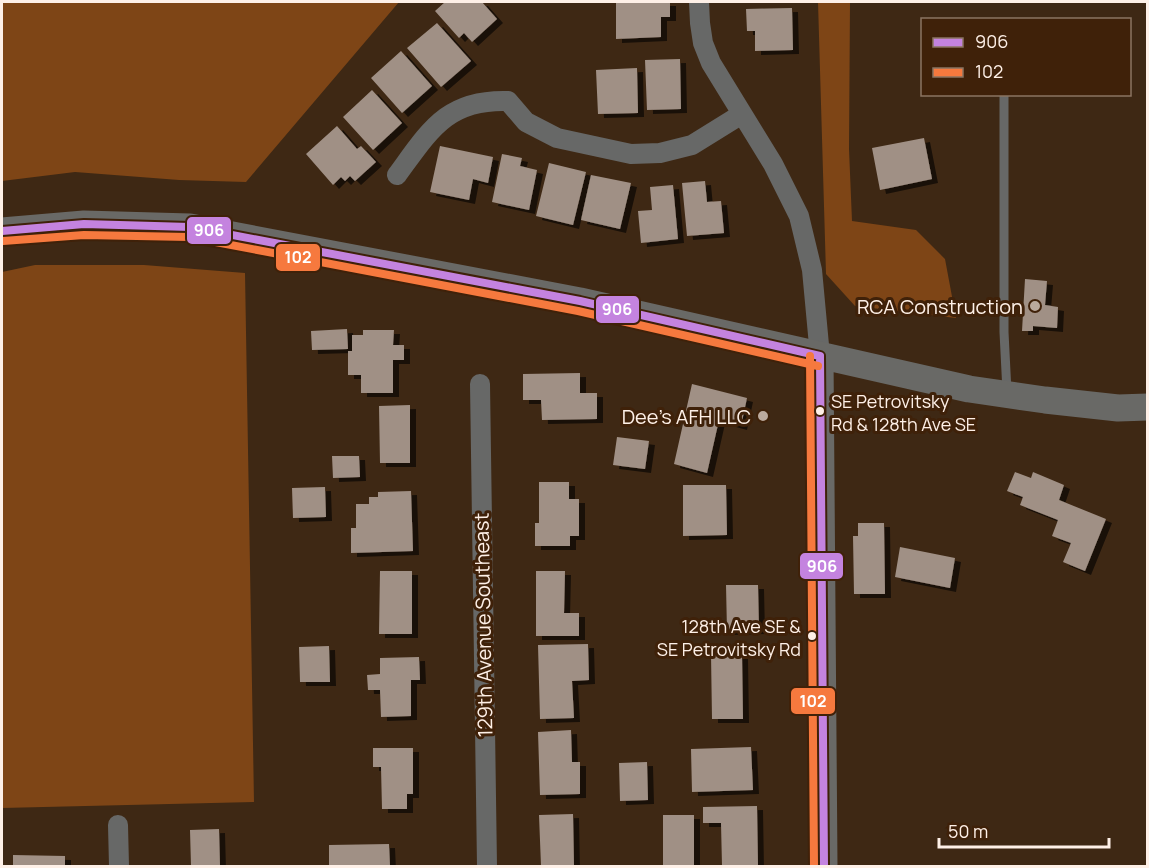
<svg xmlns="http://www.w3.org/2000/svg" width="1149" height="868" font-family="Manrope,sans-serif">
  <defs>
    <filter id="shadow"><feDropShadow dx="6" dy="4" stdDeviation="0" flood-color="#0009"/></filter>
  </defs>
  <rect width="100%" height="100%" fill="#3e2814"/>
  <path fill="#7e4516" d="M 2,2 L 399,2 L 246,182 L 179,180 L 75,172 L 2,181 Z
    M 818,2 L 850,2 L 849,149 L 852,221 L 916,230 L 945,259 L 956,318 L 855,306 L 826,274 Z
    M 35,265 L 144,265 L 245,273 L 254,802 L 2,808 L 2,272 Z"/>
  <path fill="#a09085" filter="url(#shadow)" d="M 445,2 L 482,2 L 497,19 L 472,42 L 464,33 L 459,38 L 435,11 Z
    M 616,2 L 670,2 L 670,17 L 661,17 L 661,37 L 616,39 Z
    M 792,8 L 793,50 L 755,51 L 755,31 L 747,31 L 746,9 Z
    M 437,23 L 471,61 L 441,87 L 407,48 Z
    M 401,51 L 432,86 L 402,113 L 371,78 Z
    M 680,59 L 681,109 L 647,110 L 645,60 Z
    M 637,68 L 638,113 L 598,114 L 596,70 Z
    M 372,90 L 402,123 L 373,150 L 343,117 Z
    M 337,126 L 357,149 L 361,146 L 376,162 L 355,181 L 350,176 L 345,181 L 341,177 L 333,185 L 306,154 Z
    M 924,138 L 932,179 L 880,190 L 872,148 Z
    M 440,146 L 493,157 L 488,183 L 473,179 L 469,200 L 430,192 Z
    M 502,154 L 522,158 L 520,166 L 537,170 L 529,210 L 492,202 Z
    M 549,163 L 586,172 L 573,225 L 536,216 Z
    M 591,175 L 631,183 L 620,229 L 581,220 Z
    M 705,181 L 707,202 L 721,201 L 724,233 L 687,236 L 682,183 Z
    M 673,185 L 678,239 L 641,243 L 638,211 L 652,210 L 650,187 Z
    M 1025,279 L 1047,281 L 1045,305 L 1058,307 L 1057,328 L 1033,326 L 1033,331 L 1022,331 Z
    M 347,329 L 348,349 L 312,350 L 311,331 Z
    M 363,330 L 394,330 L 393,345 L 404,345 L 404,360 L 393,360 L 393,393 L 361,393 L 361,375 L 348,375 L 348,351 L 352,351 L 352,335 L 363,335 Z
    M 580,373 L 580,393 L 597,393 L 597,419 L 542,420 L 541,400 L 523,400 L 523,374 Z
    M 692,384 L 747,398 L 741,426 L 719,420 L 707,473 L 674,464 Z
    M 410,405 L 410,463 L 380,463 L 379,406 Z
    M 617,437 L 649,441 L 645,469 L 613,465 Z
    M 332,456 L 359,456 L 360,477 L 333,478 Z
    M 1015,472 L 1031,478 L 1033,472 L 1064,485 L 1059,500 L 1106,519 L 1085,571 L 1063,562 L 1071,543 L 1052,536 L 1058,520 L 1020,505 L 1023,497 L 1007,491 Z
    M 539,482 L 569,482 L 569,499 L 579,499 L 579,536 L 570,536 L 570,546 L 535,546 L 535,523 L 539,523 Z
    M 683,485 L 726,485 L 727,535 L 683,536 Z
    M 325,487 L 326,517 L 293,518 L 292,488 Z
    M 411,491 L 413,551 L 351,553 L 351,528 L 356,528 L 356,504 L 369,504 L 369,497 L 378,497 L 378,492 Z
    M 858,523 L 884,523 L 885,594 L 854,594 L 853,536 L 858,536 Z
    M 900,547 L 955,558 L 950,588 L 895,577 Z
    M 380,571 L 412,571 L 412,634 L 379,634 Z
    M 536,571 L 565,571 L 564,613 L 579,613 L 579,636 L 536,636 Z
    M 726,585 L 758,585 L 759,630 L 727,631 Z
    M 588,644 L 589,680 L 572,681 L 574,718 L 540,719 L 538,645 Z
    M 329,646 L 330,682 L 300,682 L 299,647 Z
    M 711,654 L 742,655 L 743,719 L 712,719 Z
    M 419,657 L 420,680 L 411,680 L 411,716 L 381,717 L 380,690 L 368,690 L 367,675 L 380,674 L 380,658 Z
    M 571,730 L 572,762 L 580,762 L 580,794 L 540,795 L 538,732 Z
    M 751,747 L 753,790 L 692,792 L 691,749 Z
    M 373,748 L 413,748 L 413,794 L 407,794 L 407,809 L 382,809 L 381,767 L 373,767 Z
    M 647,762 L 648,800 L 620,801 L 619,763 Z
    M 757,806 L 758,866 L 722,866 L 721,823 L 703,823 L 703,807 Z
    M 573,814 L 574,866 L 541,866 L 539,815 Z
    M 663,815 L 694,815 L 694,866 L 663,866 Z
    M 219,829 L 220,866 L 191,866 L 190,830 Z
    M 389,844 L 390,866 L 329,866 L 329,845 Z
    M 13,855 L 65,856 L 65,866 L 13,866 Z"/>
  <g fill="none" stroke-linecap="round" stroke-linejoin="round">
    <path stroke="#676867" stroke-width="9" d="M 1004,94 L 1004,332 L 1007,392"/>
    <path stroke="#676867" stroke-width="20" d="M 699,2 L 700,23 L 703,43 L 711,63 L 773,164 L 799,216 L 812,270 L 820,356
      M 397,175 C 430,130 447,99 508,101 L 526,122 L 557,138 L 631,154 L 660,153 L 692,145 L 742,114
      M 480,384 L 487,866
      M 118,825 L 119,866"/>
    <path stroke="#696966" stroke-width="27" d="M 2,231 L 84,224 L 190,227 L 580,301 L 969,389 L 1045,400 L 1118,408 L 1148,407
      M 820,356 L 824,866"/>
    <defs>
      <path id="bus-1" d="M 2,231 L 84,224 L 190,227 L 580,301 L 820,356
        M 820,356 L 824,866"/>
      <path id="bus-2" d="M 3,241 L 84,235 L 189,237 L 578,311 L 818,366
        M 810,356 L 814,866"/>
    </defs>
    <use href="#bus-1" stroke="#3f2109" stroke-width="12"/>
    <use href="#bus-2" stroke="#3f2109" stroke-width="12"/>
    <use href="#bus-1" stroke="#c483df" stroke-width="8"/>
    <use href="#bus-2" stroke="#f6793e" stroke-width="8"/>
  </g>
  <g fill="#bbaa9d" stroke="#3f2109" stroke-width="2">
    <circle cx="1035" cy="306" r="6"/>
    <circle cx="763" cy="416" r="6"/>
  </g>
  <g fill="#fef0e7" stroke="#3f2109" stroke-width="2">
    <circle cx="820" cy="411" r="5"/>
    <circle cx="812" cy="636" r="5"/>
  </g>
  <g text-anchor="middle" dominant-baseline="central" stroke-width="6" stroke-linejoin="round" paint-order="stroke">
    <g font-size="18" fill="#fef0e7" stroke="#3f2109" text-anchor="start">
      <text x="831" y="401">SE Petrovitsky<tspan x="831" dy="23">Rd &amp; 128th Ave SE</tspan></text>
      <text x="801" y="626" text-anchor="end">128th Ave SE &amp;<tspan x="801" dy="23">SE Petrovitsky Rd</tspan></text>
    </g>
    <g font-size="20" fill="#fef0e7" stroke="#3f2109" text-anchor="end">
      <text x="1023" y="306">RCA Construction</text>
      <text x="751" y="416">Dee's AFH LLC</text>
    </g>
    <g font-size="20" fill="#fef0e7" stroke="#3f2109">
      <text transform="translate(483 625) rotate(-91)">129th Avenue Southeast</text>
    </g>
  </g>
  <g stroke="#3f2109" stroke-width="2">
    <rect x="186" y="216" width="46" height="29" rx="6" fill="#c483df"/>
    <rect x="275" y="243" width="46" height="29" rx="6" fill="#f6793e"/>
    <rect x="595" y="295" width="45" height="29" rx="6" fill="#c483df"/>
    <rect x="799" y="552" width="45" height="28" rx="6" fill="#c483df"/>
    <rect x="790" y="687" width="46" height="28" rx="6" fill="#f6793e"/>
  </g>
  <g font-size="16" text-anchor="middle" font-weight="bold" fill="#fff">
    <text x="209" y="236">906</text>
    <text x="298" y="263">102</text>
    <text x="617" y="315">906</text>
    <text x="822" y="572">906</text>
    <text x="813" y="707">102</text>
  </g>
  <rect width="1149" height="868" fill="none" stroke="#fef0e7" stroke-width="6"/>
  <rect x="921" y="18" width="210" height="78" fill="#3f2109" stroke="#8b7462" stroke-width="1.5"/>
  <rect x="933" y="38" width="30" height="9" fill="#c483df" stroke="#8b7462" stroke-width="1.5"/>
  <text x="975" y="48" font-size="18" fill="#fef0e7">906</text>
  <rect x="933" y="68" width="30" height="9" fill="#f6793e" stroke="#8b7462" stroke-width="1.5"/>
  <text x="975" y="78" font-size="18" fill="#fef0e7">102</text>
  <path d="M939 838v9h170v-9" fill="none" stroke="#fef0e7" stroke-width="3"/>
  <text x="948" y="838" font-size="18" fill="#fef0e7" stroke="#3f2109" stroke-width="4.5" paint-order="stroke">50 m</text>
</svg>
